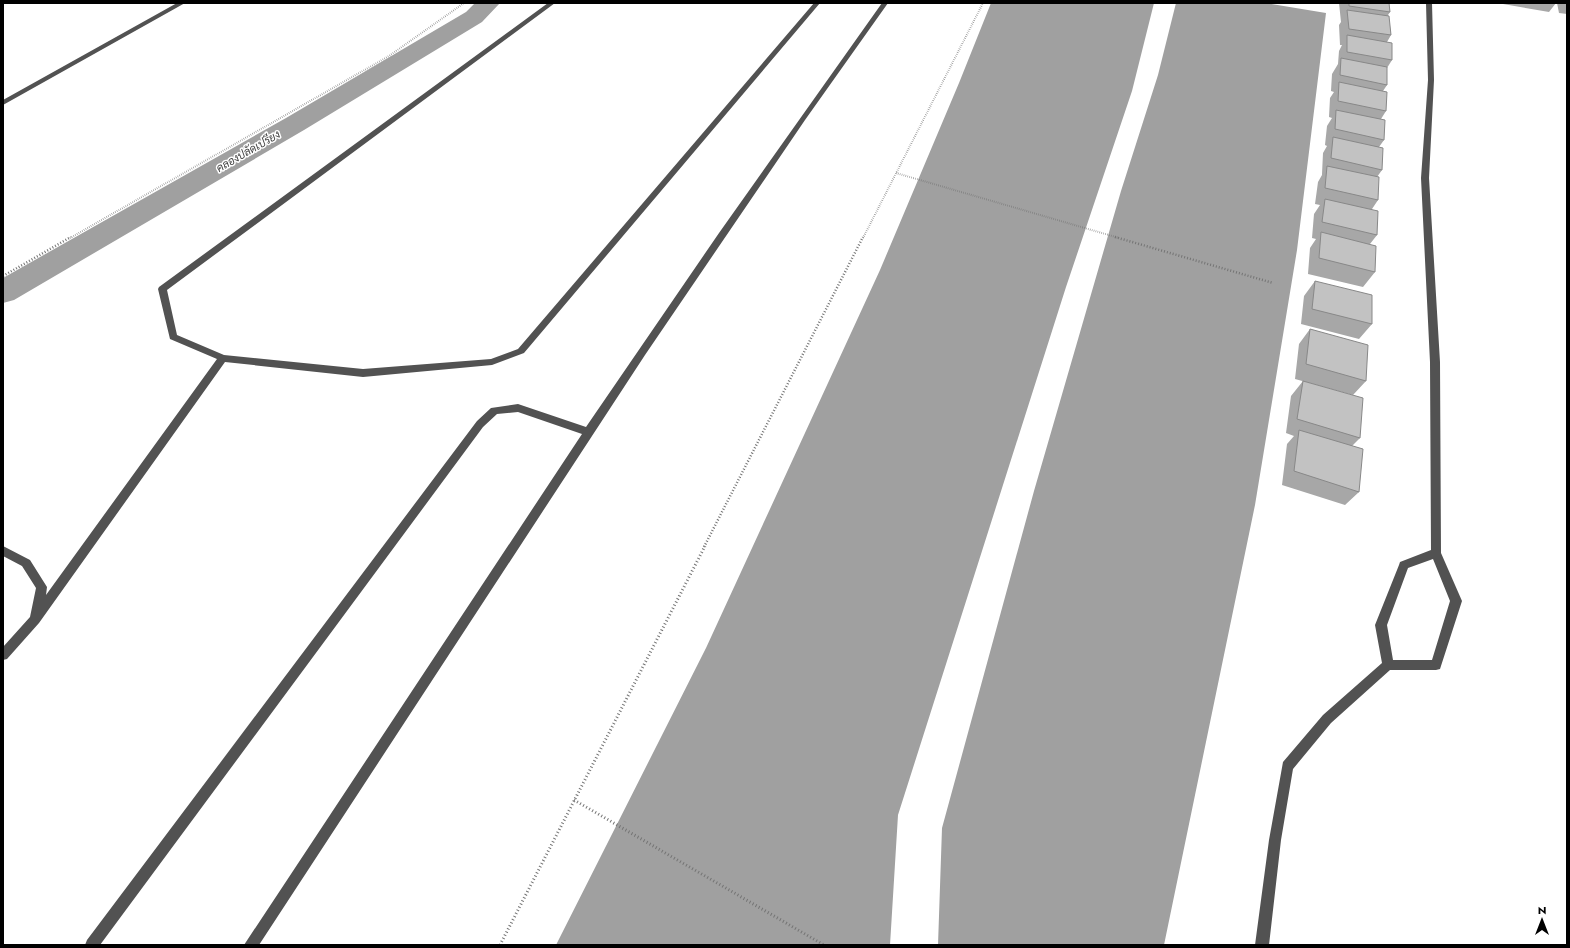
<svg xmlns="http://www.w3.org/2000/svg" width="1570" height="948" font-family="Jost,Sarabun,sans-serif">
  <rect width="100%" height="100%" fill="#fff"/>
  <path fill="#a0a0a0" d="M 991,3 L 1154,3 L 1132,91 L 1066,287 L 898,815 L 890,945 L 556,945 L 706,648 L 880,270 L 959,83 Z
    M 1176,3 L 1265,3 L 1326,13 L 1297,250 L 1255,505 L 1164,945 L 938,945 L 942,828 L 1034,491 L 1121,191 L 1158,75 Z"/>
  <g fill="none" stroke-linecap="round" stroke-linejoin="round">
    <path fill="#a0a0a0" fill-rule="evenodd" d="M 475,3 L 500,3 L 482,22 L 304,130 L 14,300 L 3,303 L 3,278 L 286,118 L 466,12 Z"/>
    <path stroke="#747474" stroke-width="2" stroke-dasharray="0.5 1.5" stroke-linecap="butt" d="M 896,173 L 1119,238
      M 70,238 L 389,56 L 464,3
      M 863,238 L 983,3"/>
    <path stroke="#747474" stroke-width="2.5" stroke-dasharray="1 2" stroke-linecap="butt" d="M 1115,237 L 1273,283
      M 3,276 L 71,237
      M 704,547 L 863,237"/>
    <path stroke="#747474" stroke-width="3" stroke-dasharray="1 2.5" stroke-linecap="butt" d="M 574,800 L 824,945
      M 500,945 L 705,546"/>
    <path fill="#525252" fill-rule="evenodd" d="M 177,3 L 185,3 L 3,105 L 3,100 Z
      M 548,3 L 555,3 L 167,290 L 177,335 L 224,355 L 363,369 L 491,359 L 518,349 L 814,3 L 820,3 L 524,353 L 492,365 L 363,377 L 225,362 L 39,623 L 7,659 L 3,660 L 3,647 L 30,617 L 36,588 L 22,566 L 3,556 L 3,546 L 30,560 L 47,587 L 46,595 L 217,359 L 170,339 L 158,289 L 159,287 Z
      M 882,3 L 888,3 L 805,120 L 645,355 L 259,945 L 244,945 L 582,434 L 518,412 L 497,414 L 483,427 L 100,945 L 85,945 L 87,940 L 477,421 L 491,408 L 518,404 L 586,427 L 719,233 Z
      M 1426,3 L 1432,3 L 1434,80 L 1429,178 L 1440,362 L 1441,553 L 1462,601 L 1440,669 L 1436,670 L 1390,670 L 1331,723 L 1293,769 L 1281,840 L 1269,945 L 1255,945 L 1269,840 L 1283,762 L 1323,715 L 1382,663 L 1375,625 L 1399,565 L 1400,562 L 1431,550 L 1430,362 L 1421,178 L 1428,80 ZM 1433,559 L 1450,601 L 1432,660 L 1393,660 L 1387,625 L 1408,568 Z"/>
  </g>
  <path fill="#a7a7a7" d="M 1339,3 L 1389,3 L 1390,12 L 1388,15 L 1391,35 L 1387,42 L 1392,60 L 1387,68 L 1387,85 L 1383,91 L 1386,111 L 1381,119 L 1384,140 L 1379,147 L 1382,170 L 1377,177 L 1378,200 L 1372,209 L 1377,235 L 1370,244 L 1375,272 L 1363,287 L 1308,274 L 1310,248 L 1316,239 L 1312,238 L 1314,214 L 1320,205 L 1315,204 L 1318,182 L 1322,175 L 1322,174 L 1323,153 L 1327,146 L 1325,145 L 1327,126 L 1332,118 L 1329,117 L 1330,98 L 1334,92 L 1331,91 L 1332,74 L 1338,64 L 1339,51 L 1342,45 L 1340,45 L 1339,25 L 1341,22 Z
    M 1503,3 L 1556,3 L 1549,12 L 1503,4 Z
    M 1557,3 L 1567,3 L 1567,14 L 1559,13 Z
    M 1315,281 L 1372,324 L 1359,339 L 1301,324 L 1304,296 Z
    M 1310,329 L 1366,381 L 1353,395 L 1295,379 L 1299,344 Z
    M 1303,381 L 1360,438 L 1352,446 L 1359,492 L 1345,505 L 1282,485 L 1287,444 L 1294,436 L 1286,433 L 1291,396 Z"/>
  <path fill="#c2c2c2" stroke="#888" d="M 1349,3 L 1389,3 L 1390,12 L 1349,6 Z
    M 1347,10 L 1389,16 L 1391,35 L 1349,29 Z
    M 1347,35 L 1392,43 L 1392,60 L 1347,52 Z
    M 1341,58 L 1387,67 L 1387,85 L 1340,75 Z
    M 1339,82 L 1387,92 L 1386,111 L 1338,101 Z
    M 1336,110 L 1385,120 L 1384,140 L 1335,129 Z
    M 1333,137 L 1383,148 L 1382,170 L 1331,158 Z
    M 1327,166 L 1379,177 L 1378,200 L 1325,188 Z
    M 1325,199 L 1378,211 L 1377,235 L 1322,222 Z
    M 1321,232 L 1376,246 L 1375,272 L 1319,258 Z
    M 1315,281 L 1372,295 L 1372,324 L 1312,309 Z
    M 1310,329 L 1368,345 L 1366,381 L 1306,364 Z
    M 1303,381 L 1363,398 L 1360,438 L 1297,419 Z
    M 1299,430 L 1363,449 L 1359,492 L 1294,471 Z"/>
  <g text-anchor="middle" dominant-baseline="central" stroke-width="3" stroke-linejoin="round" paint-order="stroke">
    <g font-size="11" font-style="italic" fill="#414141" stroke="#fff">
      <text transform="translate(248 151) rotate(-30)">คลองปลัดเปรียง</text>
    </g>
  </g>
  <rect width="1570" height="948" fill="none" stroke="#000000" stroke-width="8"/>
  <g transform="translate(1542 920)" stroke="#ffffff" stroke-width="3" paint-order="stroke">
  <path d="M0-3L7 15L0 10L-7 15Z" fill="#000000"/>
  <text y="-6" font-size="11" font-weight="bold" text-anchor="middle" fill="#000000">N</text>
  </g>
</svg>
